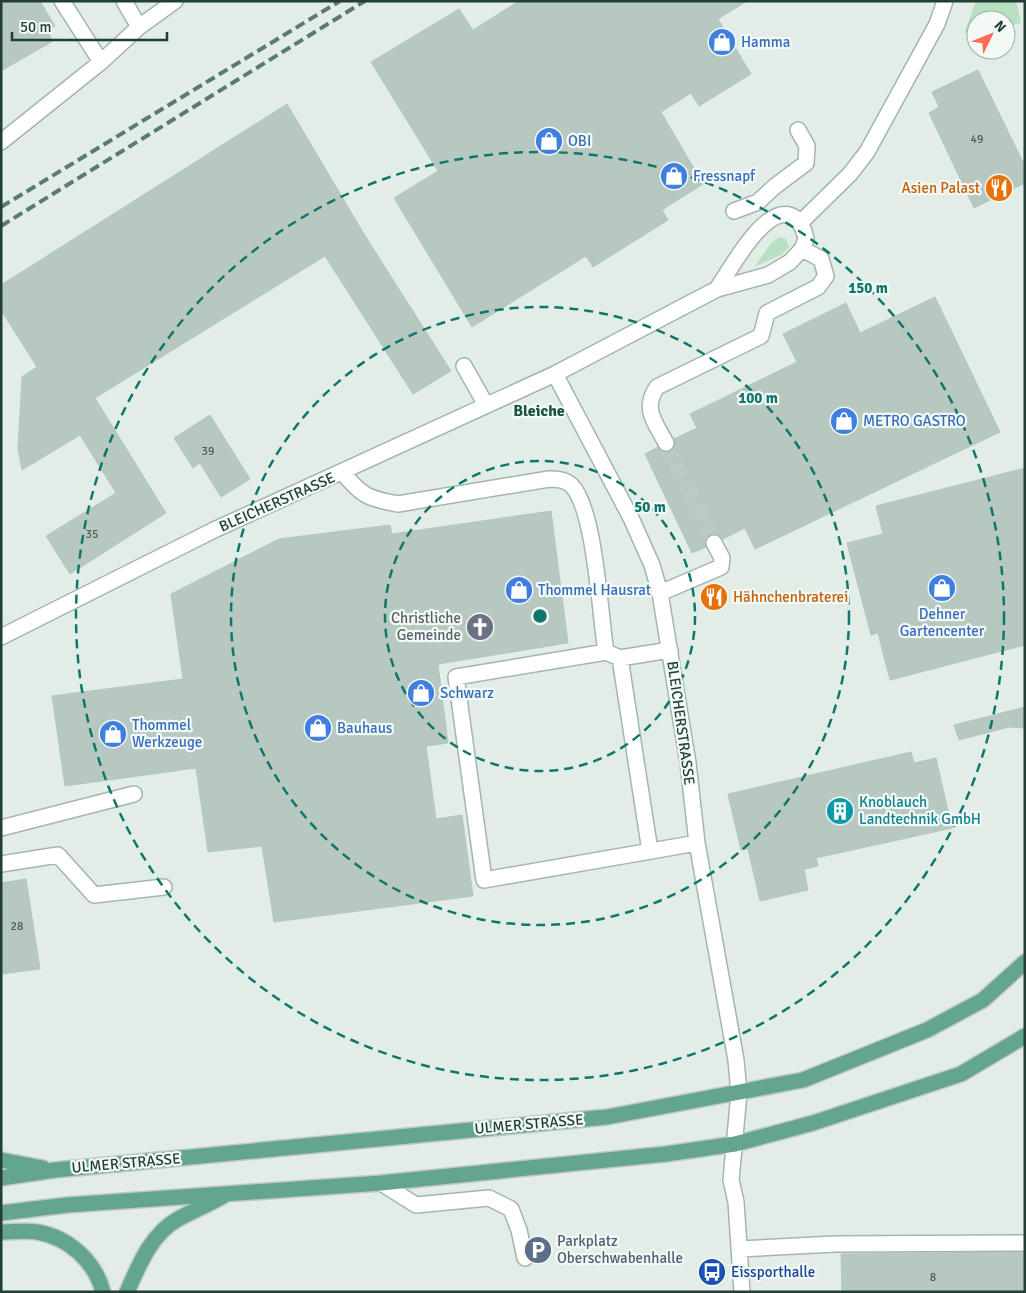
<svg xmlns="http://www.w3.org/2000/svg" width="1026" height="1293" font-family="Signika,sans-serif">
  <rect width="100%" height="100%" fill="#e2ede7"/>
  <path fill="#b9e0c1" d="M 976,1 L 1016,1 L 1021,23 L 1006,27 L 1006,20 L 976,20 L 976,32 L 964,33 Z
    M 780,237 L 786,239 L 789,247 L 781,255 L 754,267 L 772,242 Z"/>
  <path fill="#b7c8c0" stroke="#b4c7be" d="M 1,1 L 40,1 L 55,26 L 47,31 L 53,41 L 1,71 Z
    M 519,1 L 747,1 L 718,19 L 751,74 L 699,106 L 691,93 L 661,112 L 703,184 L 662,210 L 668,220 L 593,267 L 586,256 L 472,327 L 394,198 L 438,171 L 371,62 L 459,9 L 473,30 Z
    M 978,70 L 1025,166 L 1025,183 L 974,208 L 929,113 L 939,107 L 932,92 Z
    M 287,104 L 364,234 L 451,371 L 413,394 L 325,256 L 95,398 L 166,513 L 70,574 L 46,536 L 116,493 L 80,435 L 22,470 L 18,448 L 22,377 L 37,367 L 1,310 L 1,285 Z
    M 935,297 L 1000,432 L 755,549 L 745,528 L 723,539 L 719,535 L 710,535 L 706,538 L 706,547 L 692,553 L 645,454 L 658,447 L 662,451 L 670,451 L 674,447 L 674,439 L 697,428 L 690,414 L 797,362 L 783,334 L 846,303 L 860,333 Z
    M 210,415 L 250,479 L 221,497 L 200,463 L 193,468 L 174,438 Z
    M 1025,468 L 1025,645 L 890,680 L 878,633 L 871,635 L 847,543 L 883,534 L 876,506 Z
    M 551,511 L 568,643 L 438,664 L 448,743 L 426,746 L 436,819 L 462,815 L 473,896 L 274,922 L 262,846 L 208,852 L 196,768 L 65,786 L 52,696 L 183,679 L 171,594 L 279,539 L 390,525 L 392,534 Z
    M 1025,707 L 1025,728 L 1009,727 L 959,740 L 954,725 Z
    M 911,752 L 914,763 L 936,758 L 952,828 L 816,858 L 818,866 L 804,869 L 808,890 L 760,901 L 748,849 L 741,850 L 728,794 Z
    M 26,879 L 40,969 L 1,974 L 1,883 Z
    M 1025,1252 L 1025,1292 L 842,1292 L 841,1254 Z"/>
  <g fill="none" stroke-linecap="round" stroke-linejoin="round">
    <path stroke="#bbcac3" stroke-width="15" stroke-dasharray="15 8" stroke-linecap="butt" d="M 666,443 L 714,543"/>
    <defs>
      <path id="minor" d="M 62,1 L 101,62
        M 124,1 L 139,27
        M 1,142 L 101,62 L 139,27 L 175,1
        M 734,211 L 758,202 L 774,187 L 806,163 L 807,146 L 798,130
        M 800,223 L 850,174 L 867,152 L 937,24 L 945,1
        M 464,366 L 486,405
        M 555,374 L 717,289 L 768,275 L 790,262 L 802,249 L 806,239 C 804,229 800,218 789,215 C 763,208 730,270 717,289
        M 666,443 C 655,422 642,409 657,387 L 761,336 L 767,313 L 818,287 L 826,276 L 821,259 L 802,249
        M 343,473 C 362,496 369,499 398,504 L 549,479 C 556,479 565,479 571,485 C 595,507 600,616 606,652
        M 660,593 L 721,567 L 722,558 L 714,543
        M 1,637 L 214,530 L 555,374 L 631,518 L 652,565 L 660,593 L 688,763 L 697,843 L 736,1060 L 739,1093 L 731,1180 L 736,1202 L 742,1292
        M 670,650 L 620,658 L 606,652 L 456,677 L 484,880 L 697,843
        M 620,658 L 650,851
        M 1,828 L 134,794
        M 1,864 L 58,855 L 94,895 L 164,887
        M 381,1183 L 416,1205 L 489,1198 L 511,1209 L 519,1230 L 525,1258
        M 740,1249 L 835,1244 L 1025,1243"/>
      <path id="major" d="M 1,1160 L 43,1168
        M 1,1178 L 55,1170 L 607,1117 L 803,1080 L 927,1030 L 983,1000 L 1025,962
        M 1,1213 L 67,1205 L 381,1183 L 666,1154 L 735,1144 L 813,1123 L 961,1074 L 1025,1036
        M 1,1232 C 13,1232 26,1230 37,1232 C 68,1237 95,1261 103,1292
        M 127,1292 C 139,1265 151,1234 178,1219 C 192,1211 208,1205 223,1196"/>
    </defs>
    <use href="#minor" stroke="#a4b5ae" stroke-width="18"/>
    <use href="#major" stroke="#c1c9c6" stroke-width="18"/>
    <use href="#minor" stroke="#fff" stroke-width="15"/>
    <use href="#major" stroke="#64a590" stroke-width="15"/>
    <path stroke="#5b7b70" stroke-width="4" stroke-dasharray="10 5" stroke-linecap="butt" d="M 1,207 L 340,1
      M 1,226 L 365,1"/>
  </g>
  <g fill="none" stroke="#0f766e" stroke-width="2.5" stroke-dasharray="9 6">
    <circle cx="540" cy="616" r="155"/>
    <circle cx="540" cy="616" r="309"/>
    <circle cx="540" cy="616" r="464"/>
  </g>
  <defs>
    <symbol id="shop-disc" viewBox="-11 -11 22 22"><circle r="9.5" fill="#3f7fe0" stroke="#f3f9f5"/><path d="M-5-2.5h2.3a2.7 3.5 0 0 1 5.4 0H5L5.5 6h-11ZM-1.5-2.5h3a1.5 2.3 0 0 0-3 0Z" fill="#fff"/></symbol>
    <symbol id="restaurant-disc" viewBox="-11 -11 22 22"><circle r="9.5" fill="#e8710a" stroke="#f3f9f5"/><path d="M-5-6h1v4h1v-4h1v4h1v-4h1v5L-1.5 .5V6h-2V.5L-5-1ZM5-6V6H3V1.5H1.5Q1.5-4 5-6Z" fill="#fff"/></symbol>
    <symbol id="church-disc" viewBox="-11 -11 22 22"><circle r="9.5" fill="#6b7280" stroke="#f3f9f5"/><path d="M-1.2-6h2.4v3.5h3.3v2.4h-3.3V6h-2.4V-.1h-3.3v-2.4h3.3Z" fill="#fff"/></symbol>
    <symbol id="building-disc" viewBox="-11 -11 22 22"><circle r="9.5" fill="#0f9aa8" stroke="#f3f9f5"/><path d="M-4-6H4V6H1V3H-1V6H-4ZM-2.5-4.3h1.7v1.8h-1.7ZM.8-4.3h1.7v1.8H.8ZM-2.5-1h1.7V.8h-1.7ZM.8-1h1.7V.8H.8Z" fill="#fff"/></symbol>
    <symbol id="parking-disc" viewBox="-11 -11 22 22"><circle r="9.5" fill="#5c6f8a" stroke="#f3f9f5"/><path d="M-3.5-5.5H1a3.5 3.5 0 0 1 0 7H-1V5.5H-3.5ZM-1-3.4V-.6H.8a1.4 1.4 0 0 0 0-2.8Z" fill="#fff"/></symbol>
    <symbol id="bus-disc" viewBox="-11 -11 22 22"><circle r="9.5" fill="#1a4fb4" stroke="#f3f9f5"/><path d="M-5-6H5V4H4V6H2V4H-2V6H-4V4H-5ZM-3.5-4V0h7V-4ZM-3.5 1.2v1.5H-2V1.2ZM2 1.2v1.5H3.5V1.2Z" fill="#fff"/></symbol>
  </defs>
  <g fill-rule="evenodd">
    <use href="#shop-disc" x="706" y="26" width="32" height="32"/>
    <use href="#shop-disc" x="533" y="125" width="32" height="32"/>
    <use href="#shop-disc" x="658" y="160" width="32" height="32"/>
    <use href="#restaurant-disc" x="983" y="172" width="32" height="32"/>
    <use href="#shop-disc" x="828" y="405" width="32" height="32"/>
    <use href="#shop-disc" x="926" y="572" width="32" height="32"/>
    <use href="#shop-disc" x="503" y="574" width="32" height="32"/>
    <use href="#restaurant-disc" x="698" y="581" width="32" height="32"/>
    <use href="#church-disc" x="464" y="611" width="32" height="32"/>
    <use href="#shop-disc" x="405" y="677" width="32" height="32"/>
    <use href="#shop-disc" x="302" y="712" width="32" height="32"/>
    <use href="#shop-disc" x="97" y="718" width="32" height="32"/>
    <use href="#building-disc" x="824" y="795" width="32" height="32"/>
    <use href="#parking-disc" x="522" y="1234" width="32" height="32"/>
    <use href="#bus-disc" x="696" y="1256" width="32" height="32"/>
  </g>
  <g text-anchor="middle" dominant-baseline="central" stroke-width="4.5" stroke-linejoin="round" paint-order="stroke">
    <g font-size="12" fill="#466158">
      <text x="977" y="139">49</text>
      <text x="208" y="451">39</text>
      <text x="92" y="534">35</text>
      <text x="17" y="926">28</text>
      <text x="933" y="1277">8</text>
    </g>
    <g font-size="15" fill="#366cbe" stroke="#f3f9f5" text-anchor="start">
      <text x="741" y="42">Hamma</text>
      <text x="568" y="141">OBI</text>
      <text x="693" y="176">Fressnapf</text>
      <text x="863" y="421">METRO GASTRO</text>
      <text x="538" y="590">Thommel Hausrat</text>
      <text x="942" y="614" text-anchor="middle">Dehner<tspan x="942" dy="17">Gartencenter</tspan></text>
      <text x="440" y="693">Schwarz</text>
      <text x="132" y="725">Thommel<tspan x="132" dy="17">Werkzeuge</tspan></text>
      <text x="337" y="728">Bauhaus</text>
    </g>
    <g font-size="15" fill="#c56008" stroke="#f3f9f5" text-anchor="end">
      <text x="980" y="188">Asien Palast</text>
      <text x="733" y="597" text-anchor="start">Hähnchenbraterei</text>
    </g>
    <g font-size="15" fill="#213f35" stroke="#f3f9f5">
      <text transform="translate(277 502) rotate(-24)">BLEICHERSTRASSE</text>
      <text transform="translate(681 723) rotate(82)">BLEICHERSTRASSE</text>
      <text transform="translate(529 1124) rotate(-5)">ULMER STRASSE</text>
      <text transform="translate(126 1163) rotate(-5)">ULMER STRASSE</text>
    </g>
    <g font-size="15" fill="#5b616d" stroke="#f3f9f5" text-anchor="end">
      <text x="461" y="618">Christliche<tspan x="461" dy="17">Gemeinde</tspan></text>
    </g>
    <g font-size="15" fill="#0d838f" stroke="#f3f9f5" text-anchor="start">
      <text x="859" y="802">Knoblauch<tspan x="859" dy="17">Landtechnik GmbH</tspan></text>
    </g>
    <g font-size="15" fill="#4e5e75" stroke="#f3f9f5" text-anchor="start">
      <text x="557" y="1241">Parkplatz<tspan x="557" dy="17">Oberschwabenhalle</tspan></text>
    </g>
    <g font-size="15" fill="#164399" stroke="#f3f9f5" text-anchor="start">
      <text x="731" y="1272">Eissporthalle</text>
    </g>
    <g font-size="16" font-weight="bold" fill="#1b5341" stroke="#f3f9f5">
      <text x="539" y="411">Bleiche</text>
    </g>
  </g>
  <circle cx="540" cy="616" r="8" fill="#0f766e" stroke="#f3f9f5" stroke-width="2.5"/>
  <g font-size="15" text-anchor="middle" font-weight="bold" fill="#0f766e" stroke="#f3f9f5" stroke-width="4.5" stroke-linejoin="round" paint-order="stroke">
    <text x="868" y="293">150 m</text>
    <text x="758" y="403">100 m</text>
    <text x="650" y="512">50 m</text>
  </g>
  <rect width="1026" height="1293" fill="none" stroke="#213f35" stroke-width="5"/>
  <g transform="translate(991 35) rotate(47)"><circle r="24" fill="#f3f9f5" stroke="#9fafa8"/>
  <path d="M0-4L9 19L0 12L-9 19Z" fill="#fa6f53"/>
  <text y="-8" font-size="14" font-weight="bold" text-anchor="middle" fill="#213f35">N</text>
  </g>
  <path d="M12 32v8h155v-8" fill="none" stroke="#213f35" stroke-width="2.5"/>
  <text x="20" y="32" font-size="15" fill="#213f35" stroke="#f3f9f5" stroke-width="4" paint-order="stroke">50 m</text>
</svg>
